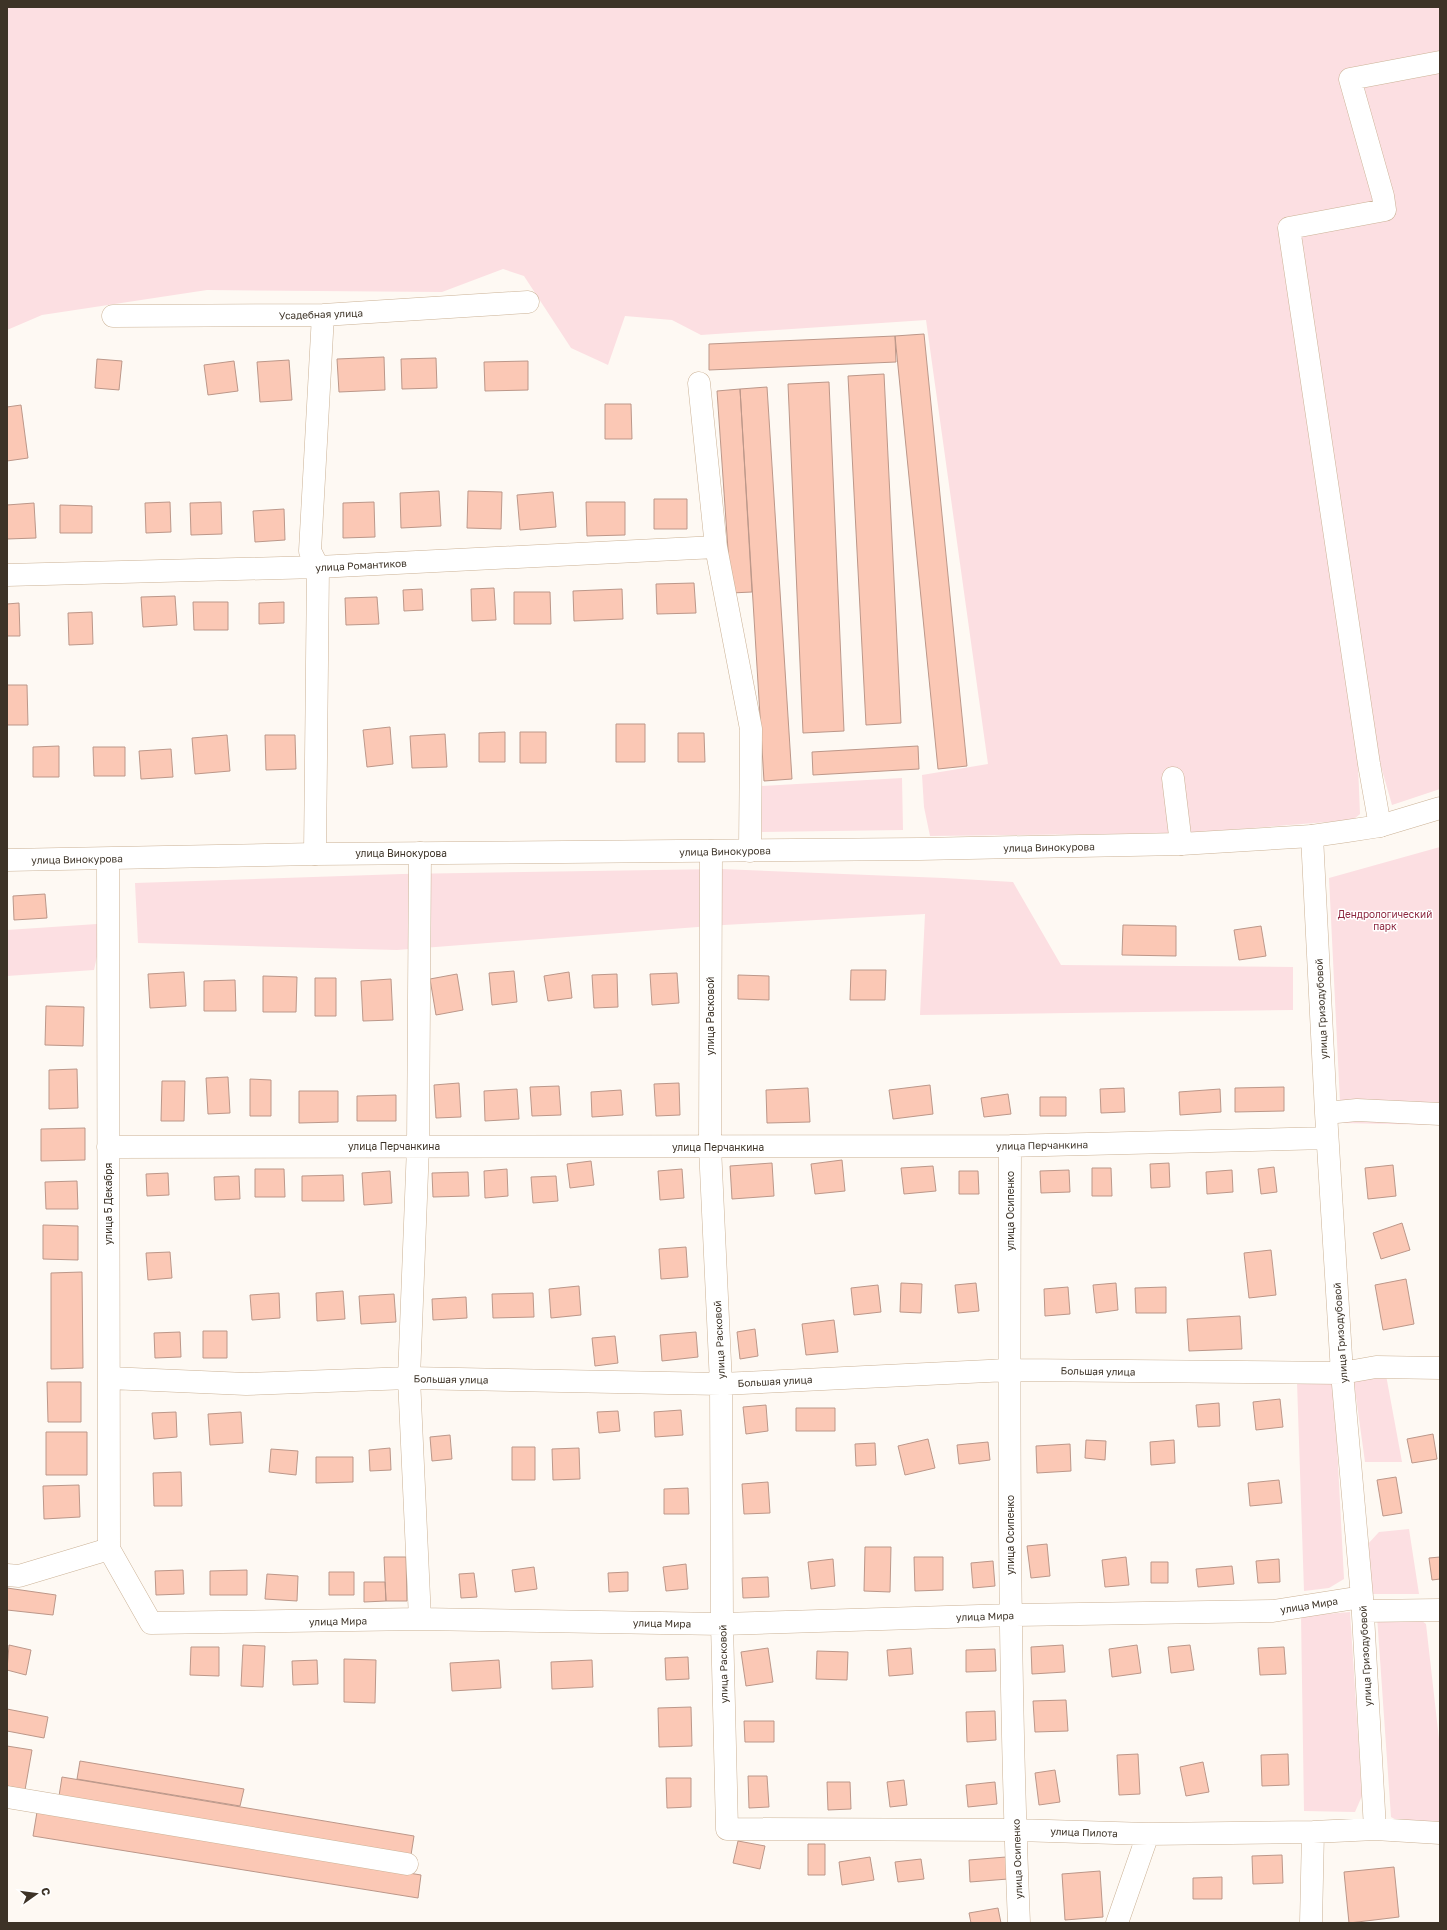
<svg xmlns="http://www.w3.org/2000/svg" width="1447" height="1930" font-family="'Golos Text',sans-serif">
  <rect width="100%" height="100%" fill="#fef9f3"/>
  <path fill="#fcdfe2" d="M 7,7 L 1440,7 L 1440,789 L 1392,805 L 1380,763 L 1358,765 L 1360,814 L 1353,820 L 1189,833 L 930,836 L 924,807 L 922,775 L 988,764 L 926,320 L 701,335 L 672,320 L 625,316 L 608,365 L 571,348 L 524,276 L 503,269 L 442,292 L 207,290 L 42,315 L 7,330 Z
    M 902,778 L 903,830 L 762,832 L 760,786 Z
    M 1440,847 L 1440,1125 L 1341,1123 L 1329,878 Z
    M 721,869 L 944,878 L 1013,882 L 1061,965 L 1293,967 L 1293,1010 L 920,1015 L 925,914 L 724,925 L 397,950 L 138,943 L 135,883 L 402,874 Z
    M 97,924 L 98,952 L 94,970 L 7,976 L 7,930 Z
    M 1386,1375 L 1402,1462 L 1365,1462 L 1354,1383 L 1360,1377 Z
    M 1328,1379 L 1334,1387 L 1344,1579 L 1329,1588 L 1304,1591 L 1297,1382 Z
    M 1409,1529 L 1419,1594 L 1371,1594 L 1366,1546 L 1379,1532 Z
    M 1350,1612 L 1362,1796 L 1355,1812 L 1304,1811 L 1301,1616 Z
    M 1414,1615 L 1426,1624 L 1440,1748 L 1440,1825 L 1402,1823 L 1391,1817 L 1377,1616 Z"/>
  <path fill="#fbc8b5" stroke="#bc9789" d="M 924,334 L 967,766 L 938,769 L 895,336 Z
    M 895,336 L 896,362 L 709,370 L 709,344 Z
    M 384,357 L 385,390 L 339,392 L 337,359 Z
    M 436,358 L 437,388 L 402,389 L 401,359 Z
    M 97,359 L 122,361 L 119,390 L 95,388 Z
    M 289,360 L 292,400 L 260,402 L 257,362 Z
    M 234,361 L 238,391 L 208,395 L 204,365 Z
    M 528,361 L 528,390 L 485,391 L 484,362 Z
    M 884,374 L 901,723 L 866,725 L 848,376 Z
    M 829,382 L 844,731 L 803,733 L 788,384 Z
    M 767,387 L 792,779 L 764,781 L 740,389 Z
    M 740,389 L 752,592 L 731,593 L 717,391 Z
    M 605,404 L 631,404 L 632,439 L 605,439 Z
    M 21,405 L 28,458 L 7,461 L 7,407 Z
    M 439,491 L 441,526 L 401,528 L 400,493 Z
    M 468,491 L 502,492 L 501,529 L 467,528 Z
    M 553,492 L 556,527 L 520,530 L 517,495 Z
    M 654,499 L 687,499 L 687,529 L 654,529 Z
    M 170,502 L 171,532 L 146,533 L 145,503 Z
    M 221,502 L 222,534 L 191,535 L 190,503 Z
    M 374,502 L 375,537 L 343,538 L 343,503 Z
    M 586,502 L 625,502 L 625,535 L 587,536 Z
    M 34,503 L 36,538 L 7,539 L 7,505 Z
    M 60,505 L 92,506 L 92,533 L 60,533 Z
    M 284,509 L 285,540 L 255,542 L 253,511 Z
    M 694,583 L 696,613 L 657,614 L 656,584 Z
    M 494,588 L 496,620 L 472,621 L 471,589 Z
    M 422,589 L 423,610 L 404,611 L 403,590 Z
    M 622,589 L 623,619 L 574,621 L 573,591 Z
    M 514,592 L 550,592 L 551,624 L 514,624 Z
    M 175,596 L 177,625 L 143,627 L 141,597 Z
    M 377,597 L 379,624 L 346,625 L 345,598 Z
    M 193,602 L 228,602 L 228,630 L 194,630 Z
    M 284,602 L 284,623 L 259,624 L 259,603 Z
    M 19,603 L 20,636 L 7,636 L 7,604 Z
    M 92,612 L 93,644 L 69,645 L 68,613 Z
    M 7,685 L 27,685 L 28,725 L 7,725 Z
    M 616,724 L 645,724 L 645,762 L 616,762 Z
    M 390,727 L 393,764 L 367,767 L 363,730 Z
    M 505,732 L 505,762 L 479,762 L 479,733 Z
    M 520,732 L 546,732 L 546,763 L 520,763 Z
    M 678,733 L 704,733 L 705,762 L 678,762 Z
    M 445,734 L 447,767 L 412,768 L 410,736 Z
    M 227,735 L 230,771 L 195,774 L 192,738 Z
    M 265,735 L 295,735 L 296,769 L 266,770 Z
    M 59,746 L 59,777 L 33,777 L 33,747 Z
    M 918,746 L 919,769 L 813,775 L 812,752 Z
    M 93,747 L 125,747 L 125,776 L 94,776 Z
    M 171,749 L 173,777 L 141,779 L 139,751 Z
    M 45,894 L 47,918 L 14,920 L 13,896 Z
    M 1123,925 L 1176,926 L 1176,956 L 1122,955 Z
    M 1261,926 L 1266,956 L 1239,960 L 1234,930 Z
    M 851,970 L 886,970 L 885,1000 L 850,1000 Z
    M 514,971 L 517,1002 L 492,1005 L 489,973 Z
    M 184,972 L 186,1006 L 150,1008 L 148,974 Z
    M 569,972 L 572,998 L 548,1001 L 544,976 Z
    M 677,973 L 679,1003 L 652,1005 L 650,974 Z
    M 457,974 L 463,1010 L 436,1015 L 430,979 Z
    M 617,974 L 618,1007 L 594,1008 L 592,975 Z
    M 738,975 L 769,976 L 769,1000 L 738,999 Z
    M 263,976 L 297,977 L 296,1012 L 263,1012 Z
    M 315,978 L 336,978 L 336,1016 L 315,1016 Z
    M 391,979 L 393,1020 L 363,1021 L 361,981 Z
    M 235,980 L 236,1011 L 204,1011 L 204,981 Z
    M 46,1006 L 84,1007 L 83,1046 L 45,1045 Z
    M 77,1069 L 78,1108 L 49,1109 L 49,1070 Z
    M 228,1077 L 230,1113 L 208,1114 L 206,1078 Z
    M 250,1079 L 271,1080 L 271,1116 L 250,1116 Z
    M 162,1081 L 185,1081 L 184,1121 L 161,1121 Z
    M 459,1083 L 461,1117 L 436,1118 L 434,1085 Z
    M 679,1083 L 680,1115 L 656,1116 L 654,1084 Z
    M 930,1085 L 933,1114 L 893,1119 L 889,1090 Z
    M 559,1086 L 561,1115 L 532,1116 L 530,1087 Z
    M 1284,1087 L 1284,1111 L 1235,1112 L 1235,1088 Z
    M 808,1088 L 810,1122 L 767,1123 L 766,1090 Z
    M 1124,1088 L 1125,1112 L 1101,1113 L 1100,1089 Z
    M 517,1089 L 519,1119 L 485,1121 L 484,1091 Z
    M 1220,1089 L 1221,1112 L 1180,1115 L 1179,1092 Z
    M 621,1090 L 623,1115 L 592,1117 L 591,1092 Z
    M 299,1091 L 338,1091 L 338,1122 L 299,1123 Z
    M 1008,1094 L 1011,1114 L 984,1117 L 981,1098 Z
    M 396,1095 L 396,1121 L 357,1121 L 357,1096 Z
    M 1040,1097 L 1066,1097 L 1066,1116 L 1040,1116 Z
    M 85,1128 L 85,1160 L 41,1161 L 41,1129 Z
    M 842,1160 L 845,1191 L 815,1194 L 811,1164 Z
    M 591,1161 L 594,1185 L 570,1188 L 567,1164 Z
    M 772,1163 L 774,1196 L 732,1199 L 730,1166 Z
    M 1169,1163 L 1170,1187 L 1151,1188 L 1150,1164 Z
    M 1393,1165 L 1396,1196 L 1368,1199 L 1365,1168 Z
    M 933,1166 L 936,1191 L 904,1194 L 901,1168 Z
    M 1274,1167 L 1277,1192 L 1261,1194 L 1258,1169 Z
    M 1092,1168 L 1111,1168 L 1112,1196 L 1092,1196 Z
    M 255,1169 L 284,1169 L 285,1197 L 255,1197 Z
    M 507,1169 L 508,1196 L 485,1198 L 484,1171 Z
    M 682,1169 L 684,1198 L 660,1200 L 658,1171 Z
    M 1069,1170 L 1070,1192 L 1041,1193 L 1040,1171 Z
    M 1232,1170 L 1233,1192 L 1207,1194 L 1206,1172 Z
    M 390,1171 L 392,1203 L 364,1205 L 362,1173 Z
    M 959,1171 L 978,1171 L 979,1194 L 959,1194 Z
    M 468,1172 L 469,1196 L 433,1197 L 432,1173 Z
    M 168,1173 L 169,1195 L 147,1196 L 146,1174 Z
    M 343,1175 L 344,1201 L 302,1201 L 302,1176 Z
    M 239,1176 L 240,1199 L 215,1200 L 214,1177 Z
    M 556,1176 L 558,1201 L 533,1203 L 531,1177 Z
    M 77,1181 L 78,1209 L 46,1209 L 45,1182 Z
    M 1402,1223 L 1410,1250 L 1381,1259 L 1373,1233 Z
    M 43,1225 L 78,1226 L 78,1260 L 43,1259 Z
    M 686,1247 L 688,1277 L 661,1279 L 659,1249 Z
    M 1271,1250 L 1276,1295 L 1249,1298 L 1244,1253 Z
    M 170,1252 L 172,1278 L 148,1280 L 146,1253 Z
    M 82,1272 L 83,1368 L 51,1369 L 51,1273 Z
    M 1406,1279 L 1414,1324 L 1383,1330 L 1375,1285 Z
    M 901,1283 L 922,1284 L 921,1313 L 900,1312 Z
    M 976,1283 L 979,1311 L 958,1313 L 955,1285 Z
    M 1116,1283 L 1118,1310 L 1096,1313 L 1093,1285 Z
    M 878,1285 L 881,1312 L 854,1315 L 851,1288 Z
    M 579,1286 L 581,1315 L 551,1318 L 549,1289 Z
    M 1068,1287 L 1070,1314 L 1045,1316 L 1044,1289 Z
    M 1166,1287 L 1166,1313 L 1136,1313 L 1135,1288 Z
    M 343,1291 L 345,1319 L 317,1321 L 316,1293 Z
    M 279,1293 L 280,1318 L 252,1320 L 250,1295 Z
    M 533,1293 L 534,1317 L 493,1318 L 492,1294 Z
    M 394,1294 L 396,1322 L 361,1324 L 359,1296 Z
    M 466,1297 L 467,1318 L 433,1320 L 432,1299 Z
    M 1240,1316 L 1242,1349 L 1189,1351 L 1187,1319 Z
    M 834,1320 L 838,1352 L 806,1355 L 802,1324 Z
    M 755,1329 L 758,1356 L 740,1359 L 737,1332 Z
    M 203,1331 L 227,1331 L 227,1358 L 203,1358 Z
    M 180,1332 L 181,1357 L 155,1358 L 154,1333 Z
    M 696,1332 L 698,1357 L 662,1361 L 660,1335 Z
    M 615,1336 L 618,1363 L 595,1366 L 592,1338 Z
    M 47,1382 L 81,1382 L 81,1422 L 48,1422 Z
    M 1280,1399 L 1283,1427 L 1256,1430 L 1253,1402 Z
    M 1219,1403 L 1220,1426 L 1198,1427 L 1196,1405 Z
    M 766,1405 L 768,1431 L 746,1434 L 743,1407 Z
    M 796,1408 L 835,1408 L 835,1431 L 796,1431 Z
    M 681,1410 L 683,1435 L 655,1437 L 654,1412 Z
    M 618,1411 L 620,1431 L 599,1433 L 597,1412 Z
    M 176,1412 L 177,1437 L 154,1439 L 152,1413 Z
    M 241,1412 L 243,1443 L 210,1445 L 208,1414 Z
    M 46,1432 L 87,1432 L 87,1475 L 46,1475 Z
    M 1433,1434 L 1437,1459 L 1412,1463 L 1407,1439 Z
    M 450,1435 L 452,1459 L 432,1461 L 430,1437 Z
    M 928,1439 L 935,1468 L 905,1475 L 898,1446 Z
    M 1086,1440 L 1106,1441 L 1105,1460 L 1085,1458 Z
    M 1174,1440 L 1175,1463 L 1151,1465 L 1150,1442 Z
    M 988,1442 L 990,1460 L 959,1464 L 957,1445 Z
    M 875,1443 L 876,1465 L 856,1466 L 855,1444 Z
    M 1070,1444 L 1071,1471 L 1037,1473 L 1036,1446 Z
    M 512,1447 L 535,1447 L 535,1480 L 512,1480 Z
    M 390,1448 L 391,1470 L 370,1471 L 369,1450 Z
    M 579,1448 L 580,1479 L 553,1480 L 552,1449 Z
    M 271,1449 L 298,1451 L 296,1475 L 269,1472 Z
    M 316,1457 L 353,1457 L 353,1482 L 316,1483 Z
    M 181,1472 L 182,1506 L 154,1506 L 153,1473 Z
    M 1396,1477 L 1402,1513 L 1383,1516 L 1377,1480 Z
    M 1279,1480 L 1282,1503 L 1250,1506 L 1248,1483 Z
    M 768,1482 L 770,1513 L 744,1514 L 742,1484 Z
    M 79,1485 L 80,1517 L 44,1519 L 43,1486 Z
    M 688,1488 L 689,1514 L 664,1514 L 664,1489 Z
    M 1047,1544 L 1050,1576 L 1031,1578 L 1027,1546 Z
    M 865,1547 L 891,1547 L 890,1592 L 864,1591 Z
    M 384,1557 L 406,1557 L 407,1601 L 386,1601 Z
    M 914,1557 L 943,1557 L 943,1590 L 915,1591 Z
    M 1126,1557 L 1129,1585 L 1105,1587 L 1102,1560 Z
    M 1440,1557 L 1440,1579 L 1432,1580 L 1429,1558 Z
    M 833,1559 L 835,1586 L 811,1589 L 808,1562 Z
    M 1279,1559 L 1280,1582 L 1258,1583 L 1256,1561 Z
    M 993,1561 L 995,1586 L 973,1588 L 971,1563 Z
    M 1151,1562 L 1168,1562 L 1168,1583 L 1151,1583 Z
    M 686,1564 L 688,1589 L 666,1591 L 663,1567 Z
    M 1232,1566 L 1234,1584 L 1198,1587 L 1196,1569 Z
    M 534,1567 L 537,1589 L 515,1592 L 512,1570 Z
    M 183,1570 L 184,1594 L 156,1595 L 155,1571 Z
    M 247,1570 L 247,1595 L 210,1595 L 210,1571 Z
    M 329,1572 L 354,1572 L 354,1595 L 329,1595 Z
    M 628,1572 L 628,1591 L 609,1592 L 608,1573 Z
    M 474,1573 L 477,1597 L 461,1598 L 459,1574 Z
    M 267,1574 L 298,1576 L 297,1601 L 265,1599 Z
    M 768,1577 L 769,1597 L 743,1598 L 742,1578 Z
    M 364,1582 L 385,1582 L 386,1601 L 364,1602 Z
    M 7,1588 L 56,1595 L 53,1615 L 7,1610 Z
    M 9,1645 L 31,1650 L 26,1675 L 7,1670 Z
    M 243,1645 L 265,1646 L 263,1687 L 241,1686 Z
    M 1063,1645 L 1065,1672 L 1032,1674 L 1031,1647 Z
    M 1137,1645 L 1141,1673 L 1112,1677 L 1109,1649 Z
    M 1190,1645 L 1194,1670 L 1171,1673 L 1168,1647 Z
    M 191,1647 L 219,1647 L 219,1676 L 190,1675 Z
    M 1284,1647 L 1286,1674 L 1260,1675 L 1258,1648 Z
    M 768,1648 L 773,1682 L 746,1686 L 741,1652 Z
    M 911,1648 L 913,1674 L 889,1676 L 887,1650 Z
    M 995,1649 L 996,1671 L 966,1672 L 966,1650 Z
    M 817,1651 L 848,1652 L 847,1680 L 816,1679 Z
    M 688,1657 L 689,1679 L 666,1680 L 665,1658 Z
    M 344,1659 L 376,1660 L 375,1703 L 344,1702 Z
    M 317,1660 L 318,1684 L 293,1685 L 292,1661 Z
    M 499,1660 L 501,1688 L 452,1691 L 450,1663 Z
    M 592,1660 L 593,1687 L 552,1689 L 551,1662 Z
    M 1066,1700 L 1068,1731 L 1035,1732 L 1033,1701 Z
    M 691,1707 L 692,1746 L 659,1747 L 658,1708 Z
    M 7,1709 L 48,1717 L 44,1738 L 7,1731 Z
    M 995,1711 L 996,1740 L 967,1742 L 966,1712 Z
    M 744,1721 L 774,1721 L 774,1742 L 745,1742 Z
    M 7,1746 L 32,1750 L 25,1790 L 7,1786 Z
    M 1138,1754 L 1140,1794 L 1119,1795 L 1117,1755 Z
    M 1288,1754 L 1289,1785 L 1262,1786 L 1261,1755 Z
    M 80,1761 L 244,1789 L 240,1806 L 77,1779 Z
    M 1203,1762 L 1209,1792 L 1186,1796 L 1180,1767 Z
    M 1055,1770 L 1060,1802 L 1039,1805 L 1035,1773 Z
    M 748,1776 L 767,1776 L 769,1807 L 749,1808 Z
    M 62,1777 L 414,1836 L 411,1855 L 59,1796 Z
    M 666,1778 L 691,1778 L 691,1807 L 667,1808 Z
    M 904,1780 L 907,1805 L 890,1807 L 887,1782 Z
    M 827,1782 L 850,1782 L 851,1809 L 828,1810 Z
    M 995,1782 L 997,1804 L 968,1807 L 966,1785 Z
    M 37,1812 L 421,1875 L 418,1898 L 33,1836 Z
    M 738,1841 L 765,1846 L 760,1869 L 733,1863 Z
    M 808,1844 L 825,1844 L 825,1875 L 808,1875 Z
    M 1282,1855 L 1283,1883 L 1253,1884 L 1252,1856 Z
    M 870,1857 L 874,1880 L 842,1885 L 839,1862 Z
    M 1006,1857 L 1008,1879 L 970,1882 L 969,1860 Z
    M 921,1859 L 924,1879 L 898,1882 L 895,1862 Z
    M 1394,1867 L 1399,1917 L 1349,1923 L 1344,1872 Z
    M 1100,1871 L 1103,1917 L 1065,1920 L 1062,1874 Z
    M 1222,1877 L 1222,1899 L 1193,1899 L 1193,1878 Z
    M 998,1908 L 1001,1923 L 971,1923 L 969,1913 Z"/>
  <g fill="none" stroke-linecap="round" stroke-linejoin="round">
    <defs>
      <path id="minor" d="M 113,316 L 323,315 L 528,302
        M 699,383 L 716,547 L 751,729 L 750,851
        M 7,575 L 318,567 L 716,547
        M 1173,778 L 1181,844
        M 1380,826 L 1369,764 L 1289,228 L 1385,210 L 1383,196 L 1350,79 L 1440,62
        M 1312,836 L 1326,1113 L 1342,1373 L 1362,1597 L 1375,1829
        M 711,851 L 710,1147 L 721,1384 L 722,1624 L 727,1829 L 1015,1830 L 1148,1834 L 1313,1832 L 1375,1829 L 1440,1833
        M 315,854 L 318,567 L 310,551 L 323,315
        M 108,859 L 109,1549
        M 1326,1113 L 1357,1110 L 1440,1114
        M 1010,1146 C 1009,1405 1008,1664 1019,1923
        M 108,1147 L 1010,1146 L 1327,1138
        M 109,1378 L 246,1384 L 409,1378 L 721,1384 L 1009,1370 L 1342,1373 L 1376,1367 L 1440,1368
        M 7,1575 L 19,1576 L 109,1549 L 151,1623 L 420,1619 L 722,1624 L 1011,1615 L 1273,1611 L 1362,1597
        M 1363,1611 L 1440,1610
        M 420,1619 L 409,1378 L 418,1146 L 420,853
        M 7,1797 L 407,1864
        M 1117,1923 L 1148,1834
        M 1311,1923 L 1313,1832"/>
      <path id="major" d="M 7,860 L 315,854 L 920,849 L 1181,844 L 1312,836 L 1347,831 L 1380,826 L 1440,808"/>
    </defs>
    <use href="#minor" stroke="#cbb296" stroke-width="23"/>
    <use href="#major" stroke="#cbb296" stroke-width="23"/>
    <use href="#minor" stroke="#fff" stroke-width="22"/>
    <use href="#major" stroke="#fff" stroke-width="22"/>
  </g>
  <g text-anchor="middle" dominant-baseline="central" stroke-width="3" stroke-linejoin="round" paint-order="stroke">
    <g font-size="10" fill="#3d3327" stroke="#fff">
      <text transform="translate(321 314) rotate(-2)">Усадебная улица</text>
      <text transform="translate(361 565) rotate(-3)">улица Романтиков</text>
      <text transform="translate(1049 847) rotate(-1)">улица Винокурова</text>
      <text transform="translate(725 851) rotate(-1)">улица Винокурова</text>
      <text x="401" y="853">улица Винокурова</text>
      <text transform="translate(77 859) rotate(-1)">улица Винокурова</text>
      <text transform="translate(1321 1009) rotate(-93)">улица Гризодубовой</text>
      <text transform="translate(710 1016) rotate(-90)">улица Расковой</text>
      <text transform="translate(1042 1145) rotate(-1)">улица Перчанкина</text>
      <text x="394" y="1146">улица Перчанкина</text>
      <text x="718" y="1147">улица Перчанкина</text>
      <text transform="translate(108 1204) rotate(-90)">улица 5 Декабря</text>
      <text transform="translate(1010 1211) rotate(-90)">улица Осипенко</text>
      <text transform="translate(1340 1333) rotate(-94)">улица Гризодубовой</text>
      <text transform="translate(719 1340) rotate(-93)">улица Расковой</text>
      <text transform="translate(1098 1371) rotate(1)">Большая улица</text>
      <text transform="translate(451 1379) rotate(1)">Большая улица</text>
      <text transform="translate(775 1381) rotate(-3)">Большая улица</text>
      <text transform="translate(1010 1535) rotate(-90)">улица Осипенко</text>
      <text transform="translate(1309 1605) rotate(-9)">улица Мира</text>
      <text transform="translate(985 1616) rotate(-2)">улица Мира</text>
      <text transform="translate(338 1621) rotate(-1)">улица Мира</text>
      <text transform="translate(662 1623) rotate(1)">улица Мира</text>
      <text transform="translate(1365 1656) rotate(-93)">улица Гризодубовой</text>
      <text transform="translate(723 1664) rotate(-91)">улица Расковой</text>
      <text transform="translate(1084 1832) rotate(2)">улица Пилота</text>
      <text transform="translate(1017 1859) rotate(-92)">улица Осипенко</text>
    </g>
    <g font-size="10" fill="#8d2840" stroke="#fff">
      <text x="1385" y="914">Дендрологический<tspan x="1385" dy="12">парк</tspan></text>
    </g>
  </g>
  <rect width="1447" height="1930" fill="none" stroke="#3d3327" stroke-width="16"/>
  <g transform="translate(36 1894) rotate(76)" stroke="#ffffff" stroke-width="3" paint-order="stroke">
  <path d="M0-3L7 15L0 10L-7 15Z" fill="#3d3327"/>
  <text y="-6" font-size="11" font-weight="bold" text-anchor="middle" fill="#3d3327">С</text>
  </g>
</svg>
